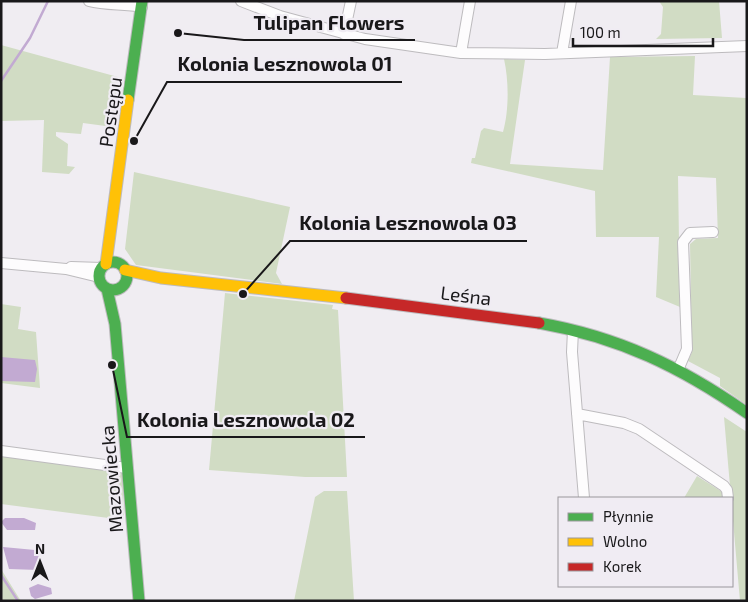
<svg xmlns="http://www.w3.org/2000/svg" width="748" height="602" font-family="'Exo 2',sans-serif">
  <rect width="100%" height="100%" fill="#f0edf2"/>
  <path fill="#d1dcc4" d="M 659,1 L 719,1 L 722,38 L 656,39 L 661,34 L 663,7 Z
    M 1,45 L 118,77 L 113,127 L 83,123 L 81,134 L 56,132 L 56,136 L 68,144 L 67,166 L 75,167 L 69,174 L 42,172 L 44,120 L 2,121 Z
    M 695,56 L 693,95 L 746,98 L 747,94 L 747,405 L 720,386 L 720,378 L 688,361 L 692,352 L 690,244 L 696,239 L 718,238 L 716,178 L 678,176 L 680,307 L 656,297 L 659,237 L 596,237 L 595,191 L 471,163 L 472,158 L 475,158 L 481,131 L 484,128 L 503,132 C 509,111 509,81 504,59 L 525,60 L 510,164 L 603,170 L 610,57 Z
    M 134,172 L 290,207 L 276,273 L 282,284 L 136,265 L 125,249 Z
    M 225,293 L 333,305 L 332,309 L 338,310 L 347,477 L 305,477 L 209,470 Z
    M 1,304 L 21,307 L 18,329 L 36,332 L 40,388 L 1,383 Z
    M 724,417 L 747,432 L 747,601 L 740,601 Z
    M 1,453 L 117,470 L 122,473 L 124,520 L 1,504 Z
    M 697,476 L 724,493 L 725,498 L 684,498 Z
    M 324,491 L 347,491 L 354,601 L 294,601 L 315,497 Z
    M 1,569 L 19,598 L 21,601 L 1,601 Z"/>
  <path fill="#c2aad2" d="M 1,357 L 35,360 L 37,369 L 35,382 L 1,381 Z
    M 5,518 L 24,518 L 36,523 L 35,530 L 7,530 L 1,522 Z
    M 3,547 L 35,550 L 39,555 L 40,567 L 38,570 L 9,569 Z
    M 38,584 L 51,588 L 52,594 L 35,599 L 31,596 L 29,588 Z"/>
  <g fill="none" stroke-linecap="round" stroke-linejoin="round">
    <path stroke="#c2aad2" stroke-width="2.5" d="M 1,81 L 30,38 L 48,1
      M 1,575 L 18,601"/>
    <defs>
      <path id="street" d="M 89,1 C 107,6 124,3 142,7
        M 241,1 L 280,16 L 365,39 L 461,53 L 545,54 L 747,46
        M 344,34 L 351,1
        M 461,53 L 470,1
        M 562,53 L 571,1
        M 1,263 L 66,269 L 99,277
        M 71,267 L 102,268
        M 573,330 L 572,352 L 584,498
        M 678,370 L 687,349 L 683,242 L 690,233 L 713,232
        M 577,414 L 624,423 L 639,429 L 724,486 L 727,490 L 728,498
        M 1,451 L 127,468"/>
      <path id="fast" d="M 128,100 L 142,1
        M99 276a14 14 0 1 1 28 0a14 14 0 1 1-28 0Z
        M 107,289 L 115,324 L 139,601
        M 539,323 C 619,337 681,367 747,413"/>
      <path id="slow" d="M 106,264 L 128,100
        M 125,270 L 161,278 L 346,298"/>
      <path id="jam" d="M 346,298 L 539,323"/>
    </defs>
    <use href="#street" stroke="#bdbbbe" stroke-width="12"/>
    <use href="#fast" stroke="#bdbbbe" stroke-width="13"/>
    <use href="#slow" stroke="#bdbbbe" stroke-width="13"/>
    <use href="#jam" stroke="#bdbbbe" stroke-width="13"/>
    <use href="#street" stroke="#fdfcfd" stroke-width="10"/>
    <use href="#fast" stroke="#4caf50" stroke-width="11"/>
    <use href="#slow" stroke="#ffc107" stroke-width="11"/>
    <use href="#jam" stroke="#c62828" stroke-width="11"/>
  </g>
  <g text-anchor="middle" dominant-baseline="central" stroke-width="4.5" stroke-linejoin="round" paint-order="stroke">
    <g font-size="19" fill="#19181a" stroke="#f0ecf3">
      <text transform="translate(110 112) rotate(-82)">Postępu</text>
      <text transform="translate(466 295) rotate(7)">Leśna</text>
      <text transform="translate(111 479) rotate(-95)">Mazowiecka</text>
    </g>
  </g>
  <path fill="none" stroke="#19181a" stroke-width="2" d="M178 33L244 40H415M134 141L167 82H402M243 294L290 241H527M112 365L127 437H365"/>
  <g fill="#19181a" stroke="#f0ecf3" stroke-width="2">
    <circle cx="178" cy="33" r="5"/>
    <circle cx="134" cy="141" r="5"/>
    <circle cx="243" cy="294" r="5"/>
    <circle cx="112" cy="365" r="5"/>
  </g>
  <g font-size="20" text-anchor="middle" font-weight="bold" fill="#19181a" stroke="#f0ecf3" stroke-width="4.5" stroke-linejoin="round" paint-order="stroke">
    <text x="329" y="30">Tulipan Flowers</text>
    <text x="285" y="71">Kolonia Lesznowola 01</text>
    <text x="408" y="230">Kolonia Lesznowola 03</text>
    <text x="246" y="427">Kolonia Lesznowola 02</text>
  </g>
  <rect width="748" height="602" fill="none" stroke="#19181a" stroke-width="5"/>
  <rect x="558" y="497" width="175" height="90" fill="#f0ecf3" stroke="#9a979c"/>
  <rect x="568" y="513" width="25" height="8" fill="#4caf50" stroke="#9a979c"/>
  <text x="603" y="522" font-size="15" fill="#19181a">Płynnie</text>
  <rect x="568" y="538" width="25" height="8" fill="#ffc107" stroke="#9a979c"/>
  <text x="603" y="547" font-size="15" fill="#19181a">Wolno</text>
  <rect x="568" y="563" width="25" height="8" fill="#c62828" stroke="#9a979c"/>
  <text x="603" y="572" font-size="15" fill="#19181a">Korek</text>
  <g transform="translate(40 562)" stroke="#f0ecf3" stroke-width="4" paint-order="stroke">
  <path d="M0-4L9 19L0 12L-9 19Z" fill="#19181a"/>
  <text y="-8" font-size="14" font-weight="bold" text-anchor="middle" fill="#19181a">N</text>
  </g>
  <path d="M573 38v8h140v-8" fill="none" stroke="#19181a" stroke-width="2.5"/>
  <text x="580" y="38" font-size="15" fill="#19181a" stroke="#f0ecf3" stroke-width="4" paint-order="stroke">100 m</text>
</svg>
